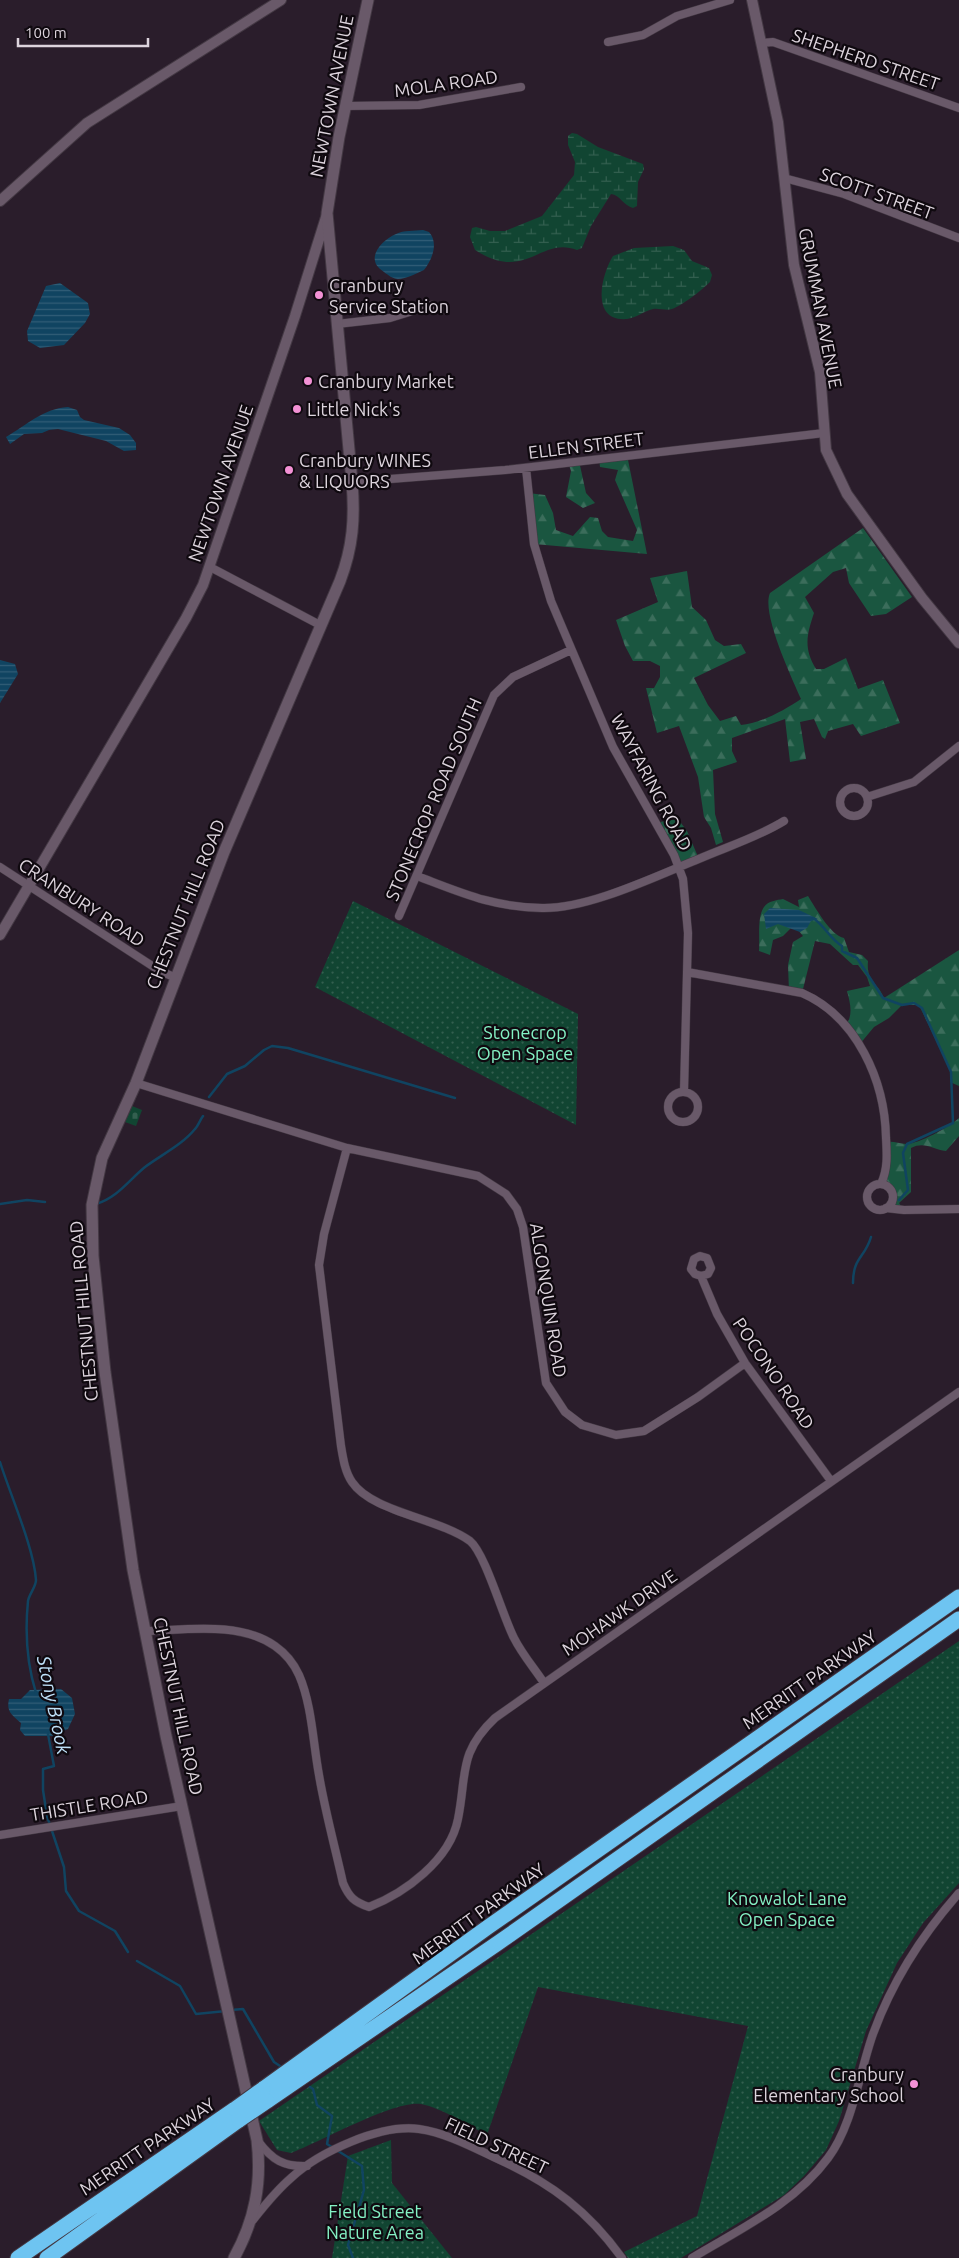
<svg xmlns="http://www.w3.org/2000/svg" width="959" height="2258" font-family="Ubuntu,sans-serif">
  <defs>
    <pattern id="forest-firs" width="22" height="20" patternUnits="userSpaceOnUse" patternTransform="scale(1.25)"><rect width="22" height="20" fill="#1a5640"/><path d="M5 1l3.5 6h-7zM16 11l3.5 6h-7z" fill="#3b6d5b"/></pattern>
    <pattern id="wetland-marsh" width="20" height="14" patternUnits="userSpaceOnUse" patternTransform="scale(1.25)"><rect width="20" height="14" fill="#114532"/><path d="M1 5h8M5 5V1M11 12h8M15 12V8" fill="none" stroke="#335f4f"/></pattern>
    <pattern id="cemetery-stones" width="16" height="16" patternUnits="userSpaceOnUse" patternTransform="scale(1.25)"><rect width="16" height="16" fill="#114532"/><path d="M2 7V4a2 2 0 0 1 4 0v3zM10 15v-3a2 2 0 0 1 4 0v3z" fill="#335f4f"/></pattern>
    <pattern id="park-dots" width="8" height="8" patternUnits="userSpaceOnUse" patternTransform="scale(1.25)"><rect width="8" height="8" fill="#114532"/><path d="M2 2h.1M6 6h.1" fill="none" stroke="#335f4f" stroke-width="1.8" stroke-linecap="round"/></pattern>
    <pattern id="water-rules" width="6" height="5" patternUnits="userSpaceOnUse" patternTransform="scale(1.25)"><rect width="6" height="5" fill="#104461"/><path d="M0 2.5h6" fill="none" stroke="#325e77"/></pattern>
  </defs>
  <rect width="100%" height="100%" fill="#2a1d2b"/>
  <path fill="url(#forest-firs)" d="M 627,455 L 647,554 L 534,544 L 528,493 L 545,495 L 553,513 L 556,530 L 573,536 L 590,517 L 598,518 L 602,531 L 608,537 L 633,541 L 637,530 L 615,480 L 618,470 L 600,467 L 599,458 Z
    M 579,461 L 586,493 L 595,503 L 583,508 L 566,497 L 571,471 L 568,462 Z
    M 863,528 L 912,597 L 886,614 L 871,616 L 849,583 L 846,568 L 833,572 L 805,597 L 814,613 C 807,634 803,648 816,669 L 824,669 L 846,658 L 858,689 L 883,680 L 900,723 L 861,736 L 853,724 L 828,731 L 825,739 L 822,737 L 814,719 L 800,722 L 806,759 L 790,762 L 785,719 L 732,738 L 732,751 L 737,762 L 713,770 L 715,814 L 723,842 L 716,845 L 711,828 L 704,817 L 698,777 L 679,726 L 657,733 L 646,688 L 654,688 L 660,677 L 660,666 L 650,661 L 633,661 L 625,646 L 616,620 L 658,602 L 650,578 L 687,571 L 692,607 L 706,620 L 715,640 L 724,646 L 741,644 L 746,653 L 694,678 L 708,705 L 720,721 L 736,716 L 741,725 C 759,724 785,710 801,699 C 792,678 761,613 770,593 Z
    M 678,819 L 687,831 L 699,859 L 680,867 L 654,823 Z
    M 808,896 C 815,907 831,936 844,938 L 849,952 L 862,955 L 868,961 C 866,982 878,982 884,998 L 959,950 L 959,1086 L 950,1082 L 951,1072 L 919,1005 L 902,1005 L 889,1018 L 874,1027 L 859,1045 L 845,1026 C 854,1016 850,1002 847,991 L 870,986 L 867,977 L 858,965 L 853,965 L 830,944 L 815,941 L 802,993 L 789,991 L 788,965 L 793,942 L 803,936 L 797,929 L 791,928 L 783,936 L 773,940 L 770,955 L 759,951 C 760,939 757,917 764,907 C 768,901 777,900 783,899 L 799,907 L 798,900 Z
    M 959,1118 L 959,1136 L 946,1151 C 933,1150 925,1141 911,1148 L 911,1192 L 899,1203 L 904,1210 L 890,1205 L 892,1192 L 881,1184 L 887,1142 C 893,1141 900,1144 906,1144 C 919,1144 949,1127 959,1118 Z"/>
  <path fill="url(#wetland-marsh)" d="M 572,133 L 577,134 L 598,147 L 643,164 L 644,169 L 638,182 L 637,206 L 633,208 C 624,206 620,195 611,194 L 591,226 L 582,248 L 577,250 C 540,236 526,283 475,250 L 470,237 L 472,228 L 476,227 L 490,231 L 505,231 L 542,216 L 574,175 L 575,162 L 568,145 L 568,136 Z
    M 673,246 L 684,250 L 692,261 L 709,268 L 712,275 L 710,282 C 702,290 683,305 672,309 C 667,311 659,308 653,309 C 644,311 636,318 627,319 C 590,322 601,275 613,256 L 634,248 Z"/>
  <path fill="url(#cemetery-stones)" d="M 132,1106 L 142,1110 L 136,1126 L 125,1122 Z"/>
  <path fill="url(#park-dots)" d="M 353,901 L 578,1014 L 576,1125 L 315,987 Z
    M 959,1641 L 959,1883 L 923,1923 L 897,1963 L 866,2031 L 839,2121 L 826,2150 L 804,2176 L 784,2195 L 681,2258 L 628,2258 L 624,2252 L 697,2216 L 748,2026 L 538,1987 L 487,2135 C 468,2125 442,2108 421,2104 C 394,2100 320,2142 291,2153 L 277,2150 L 259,2121 Z
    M 391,2140 L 392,2183 L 452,2258 L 332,2258 L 348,2156 Z"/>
  <path fill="url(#water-rules)" d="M 423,230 L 429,232 C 439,243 432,260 424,270 C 417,273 406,279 398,279 C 393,279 388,275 384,272 C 364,260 380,241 396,234 C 404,230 414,231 423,230 Z
    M 60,283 L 88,303 L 90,314 L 85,323 L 64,345 L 40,348 L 28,341 L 27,331 L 46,286 Z
    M 68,407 L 77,410 L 80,417 L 84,420 L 119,428 L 130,435 L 136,443 L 136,450 L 124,451 L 106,441 L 58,429 L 49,430 L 42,433 L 24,434 L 10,444 L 6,437 C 27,425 42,409 68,407 Z
    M 0,660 L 15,664 L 18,674 L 0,703 Z
    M 770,908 L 799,910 L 818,919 L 811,921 L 807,928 L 800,932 L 778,924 L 766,929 L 764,914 Z
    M 61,1689 L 72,1698 L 75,1714 L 68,1729 L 52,1736 L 25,1736 L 20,1730 L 21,1723 C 12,1715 6,1712 9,1699 L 21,1699 L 30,1690 Z"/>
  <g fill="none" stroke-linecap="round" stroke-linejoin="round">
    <path stroke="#104461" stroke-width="2.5" d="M 813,918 C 825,926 831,940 842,946 L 842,951 L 857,958 L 883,998 L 902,1005 L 914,1003 L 922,1008 L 951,1072 L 953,1123 L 907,1144 L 903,1153 L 908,1190 L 899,1200
      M 209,1097 L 227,1074 L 245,1066 L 264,1050 L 272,1046 L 288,1048 L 455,1098
      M 0,1204 L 27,1200 L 45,1202
      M 96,1204 C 117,1198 129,1180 145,1167 C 161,1155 182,1145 195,1129 C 198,1126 200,1120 203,1116
      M 853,1283 C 853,1257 865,1258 871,1237
      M 0,1462 C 10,1494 34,1548 36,1580 C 36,1587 29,1594 28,1601 C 25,1631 27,1664 36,1693
      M 48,1734 L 54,1766 L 43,1769 L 43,1790 L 47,1816 L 64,1867 L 66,1891 L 79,1911 L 115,1931 L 128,1952
      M 137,1961 L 180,1986 L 196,2014 L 226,2011
      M 231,2010 L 243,2009 L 274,2062 L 280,2066
      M 310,2087 L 313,2089 L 317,2105 L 332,2116 L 327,2144 L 362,2166 L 364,2190 L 348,2245 L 353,2258"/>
    <defs>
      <path id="minor" d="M 608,42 L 643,35 L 677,16 L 730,0
        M 762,43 L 773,42 L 959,108
        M 345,106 L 419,105 L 521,87
        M 784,178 L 844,194 L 959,238
        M 337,324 L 390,318 L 432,305 L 444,310
        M 526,468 L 534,544 L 551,601 L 613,747 L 674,855 L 683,879 L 688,933 L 684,1092
        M 352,482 L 505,470 L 824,433
        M 210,567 L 320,625
        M840 802a14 14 0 1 1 28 0a14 14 0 1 1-28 0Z
        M 867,797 L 914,782 L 959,746
        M 0,867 L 160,971 L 174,977
        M 417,876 C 462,893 492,907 542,908 C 589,909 656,876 701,858 C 729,846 758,837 784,821
        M 399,916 L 494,695 L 513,677 L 571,650
        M 687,972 L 802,993 C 857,1017 885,1081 886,1138 C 887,1154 888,1169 881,1184
        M 136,1083 L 347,1148 L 478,1176 L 506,1194 L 517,1209 L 523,1227 L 546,1383 L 565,1412 L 582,1425 L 616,1435 L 644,1431 L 698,1397 L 745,1363
        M668 1107a15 15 0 1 1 30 0a15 15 0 1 1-30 0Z
        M 347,1148 L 324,1234 L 319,1265 L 341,1446 C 343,1458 345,1472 352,1482 C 372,1512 438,1518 470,1541 C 485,1553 503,1617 514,1638 C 522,1654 534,1668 544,1683
        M867 1197a13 13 0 1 1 26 0a13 13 0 1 1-26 0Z
        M 886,1208 L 904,1210 L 959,1209
        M 701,1276 L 708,1274 L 711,1268 L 707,1258 L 700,1256 L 694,1259 L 691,1269 L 695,1274 L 701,1276 L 717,1314 L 745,1363 L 831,1481
        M 145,1631 C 186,1630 239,1621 275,1646 C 285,1653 294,1664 299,1675 C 312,1705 313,1743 319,1775 C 325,1811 335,1847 343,1883 C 349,1897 354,1902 369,1907 C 405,1893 450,1860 458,1819 C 467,1774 458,1753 495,1718 L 959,1392
        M 0,1835 L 182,1806
        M 258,2141 C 272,2160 284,2167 307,2166
        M 253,2220 C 264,2206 277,2190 291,2178 C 319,2152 380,2124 419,2129 C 447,2133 474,2148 500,2160 C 552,2184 588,2211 622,2258
        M 692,2258 C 740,2229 794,2204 828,2158 C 853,2125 859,2073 873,2034 C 892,1982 922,1935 959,1893"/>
      <path id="tertiary" d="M 752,0 L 778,122 L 794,265 L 820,372 L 826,450 L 847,494 L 922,598 L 959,643
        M 0,201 L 87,123 L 281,0
        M 0,935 L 186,618 L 203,585 L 295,316 L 327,214"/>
      <path id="secondary" d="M 234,2258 C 255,2220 262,2183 257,2140 L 166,1736 L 133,1570 L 105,1372 L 93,1256 L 92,1205 L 102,1158 L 136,1083 L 224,852 L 340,581 C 353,547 355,518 352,482 L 327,213 L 339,137 L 368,0"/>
      <path id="motorway" d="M 263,2089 L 488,1927 L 959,1597
        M 267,2101 L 498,1943 L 959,1619
        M 18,2258 L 235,2109
        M 47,2258 L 239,2120"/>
    </defs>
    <use href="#minor" stroke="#433843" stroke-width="9"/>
    <use href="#tertiary" stroke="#433843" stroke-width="12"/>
    <use href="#secondary" stroke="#433843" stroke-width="13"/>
    <use href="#motorway" stroke="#433843" stroke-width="17"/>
    <use href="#minor" stroke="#695969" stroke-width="8"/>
    <use href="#tertiary" stroke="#695969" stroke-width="10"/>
    <use href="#secondary" stroke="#695969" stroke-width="11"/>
    <use href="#motorway" stroke="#6ec4f1" stroke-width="15"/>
    <defs>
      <path id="motorway-bridge" d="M 235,2109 L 263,2089
        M 239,2120 L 267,2101"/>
    </defs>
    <use href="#motorway-bridge" stroke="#433843" stroke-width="17" stroke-linecap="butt"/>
    <use href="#motorway-bridge" stroke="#6ec4f1" stroke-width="15"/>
  </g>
  <g fill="#f391d5" stroke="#0f090f" stroke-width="2">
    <circle cx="319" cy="295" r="5"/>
    <circle cx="308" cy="381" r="5"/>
    <circle cx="297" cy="409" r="5"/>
    <circle cx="289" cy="470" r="5"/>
    <circle cx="914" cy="2084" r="5"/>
  </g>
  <g text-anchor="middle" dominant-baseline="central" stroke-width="4.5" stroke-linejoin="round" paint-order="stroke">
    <g font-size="18" fill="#ddd4dd" stroke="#0f090f">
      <text transform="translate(866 59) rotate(19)">SHEPHERD STREET</text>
      <text transform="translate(446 83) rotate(-8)">MOLA ROAD</text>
      <text transform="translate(331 96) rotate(-79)">NEWTOWN AVENUE</text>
      <text transform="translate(877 193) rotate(20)">SCOTT STREET</text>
      <text transform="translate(821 308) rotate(79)">GRUMMAN AVENUE</text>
      <text transform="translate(586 445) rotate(-7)">ELLEN STREET</text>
      <text transform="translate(220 483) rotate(-71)">NEWTOWN AVENUE</text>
      <text transform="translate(652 782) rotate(62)">WAYFARING ROAD</text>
      <text transform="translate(433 799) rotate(-67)">STONECROP ROAD SOUTH</text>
      <text transform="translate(82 902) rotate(33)">CRANBURY ROAD</text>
      <text transform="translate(185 904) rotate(-68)">CHESTNUT HILL ROAD</text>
      <text transform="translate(549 1300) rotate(81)">ALGONQUIN ROAD</text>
      <text transform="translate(83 1311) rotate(-95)">CHESTNUT HILL ROAD</text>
      <text transform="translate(774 1373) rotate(56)">POCONO ROAD</text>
      <text transform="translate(619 1612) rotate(-35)">MOHAWK DRIVE</text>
      <text transform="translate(809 1679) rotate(-35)">MERRITT PARKWAY</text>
      <text transform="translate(179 1706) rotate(78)">CHESTNUT HILL ROAD</text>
      <text transform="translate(89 1805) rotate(-9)">THISTLE ROAD</text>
      <text transform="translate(478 1913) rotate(-36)">MERRITT PARKWAY</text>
      <text transform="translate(497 2145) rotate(25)">FIELD STREET</text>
      <text transform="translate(147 2146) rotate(-34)">MERRITT PARKWAY</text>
    </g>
    <g font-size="18" fill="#ddd4dd" stroke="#0f090f" text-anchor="start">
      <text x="329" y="285">Cranbury<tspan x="329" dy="21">Service Station</tspan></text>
      <text x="318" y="381">Cranbury Market</text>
      <text x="307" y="409">Little Nick's</text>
      <text x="299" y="460">Cranbury WINES<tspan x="299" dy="21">&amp; LIQUORS</tspan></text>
      <text x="904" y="2074" text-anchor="end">Cranbury<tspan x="904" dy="21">Elementary School</tspan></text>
    </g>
    <g font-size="18" fill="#84f1c4" stroke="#0f090f">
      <text x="525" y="1032">Stonecrop<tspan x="525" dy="21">Open Space</tspan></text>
      <text x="787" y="1898">Knowalot Lane<tspan x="787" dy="21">Open Space</tspan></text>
      <text x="375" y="2211">Field Street<tspan x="375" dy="21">Nature Area</tspan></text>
    </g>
    <g font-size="19" font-style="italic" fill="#bfe1f9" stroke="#0f090f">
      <text transform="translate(54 1705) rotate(78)">Stony Brook</text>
    </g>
  </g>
  <path d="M18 38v8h130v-8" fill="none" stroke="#ddd4dd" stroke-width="2.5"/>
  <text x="25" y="38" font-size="15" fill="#ddd4dd" stroke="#0f090f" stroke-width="4" paint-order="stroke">100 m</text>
</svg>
